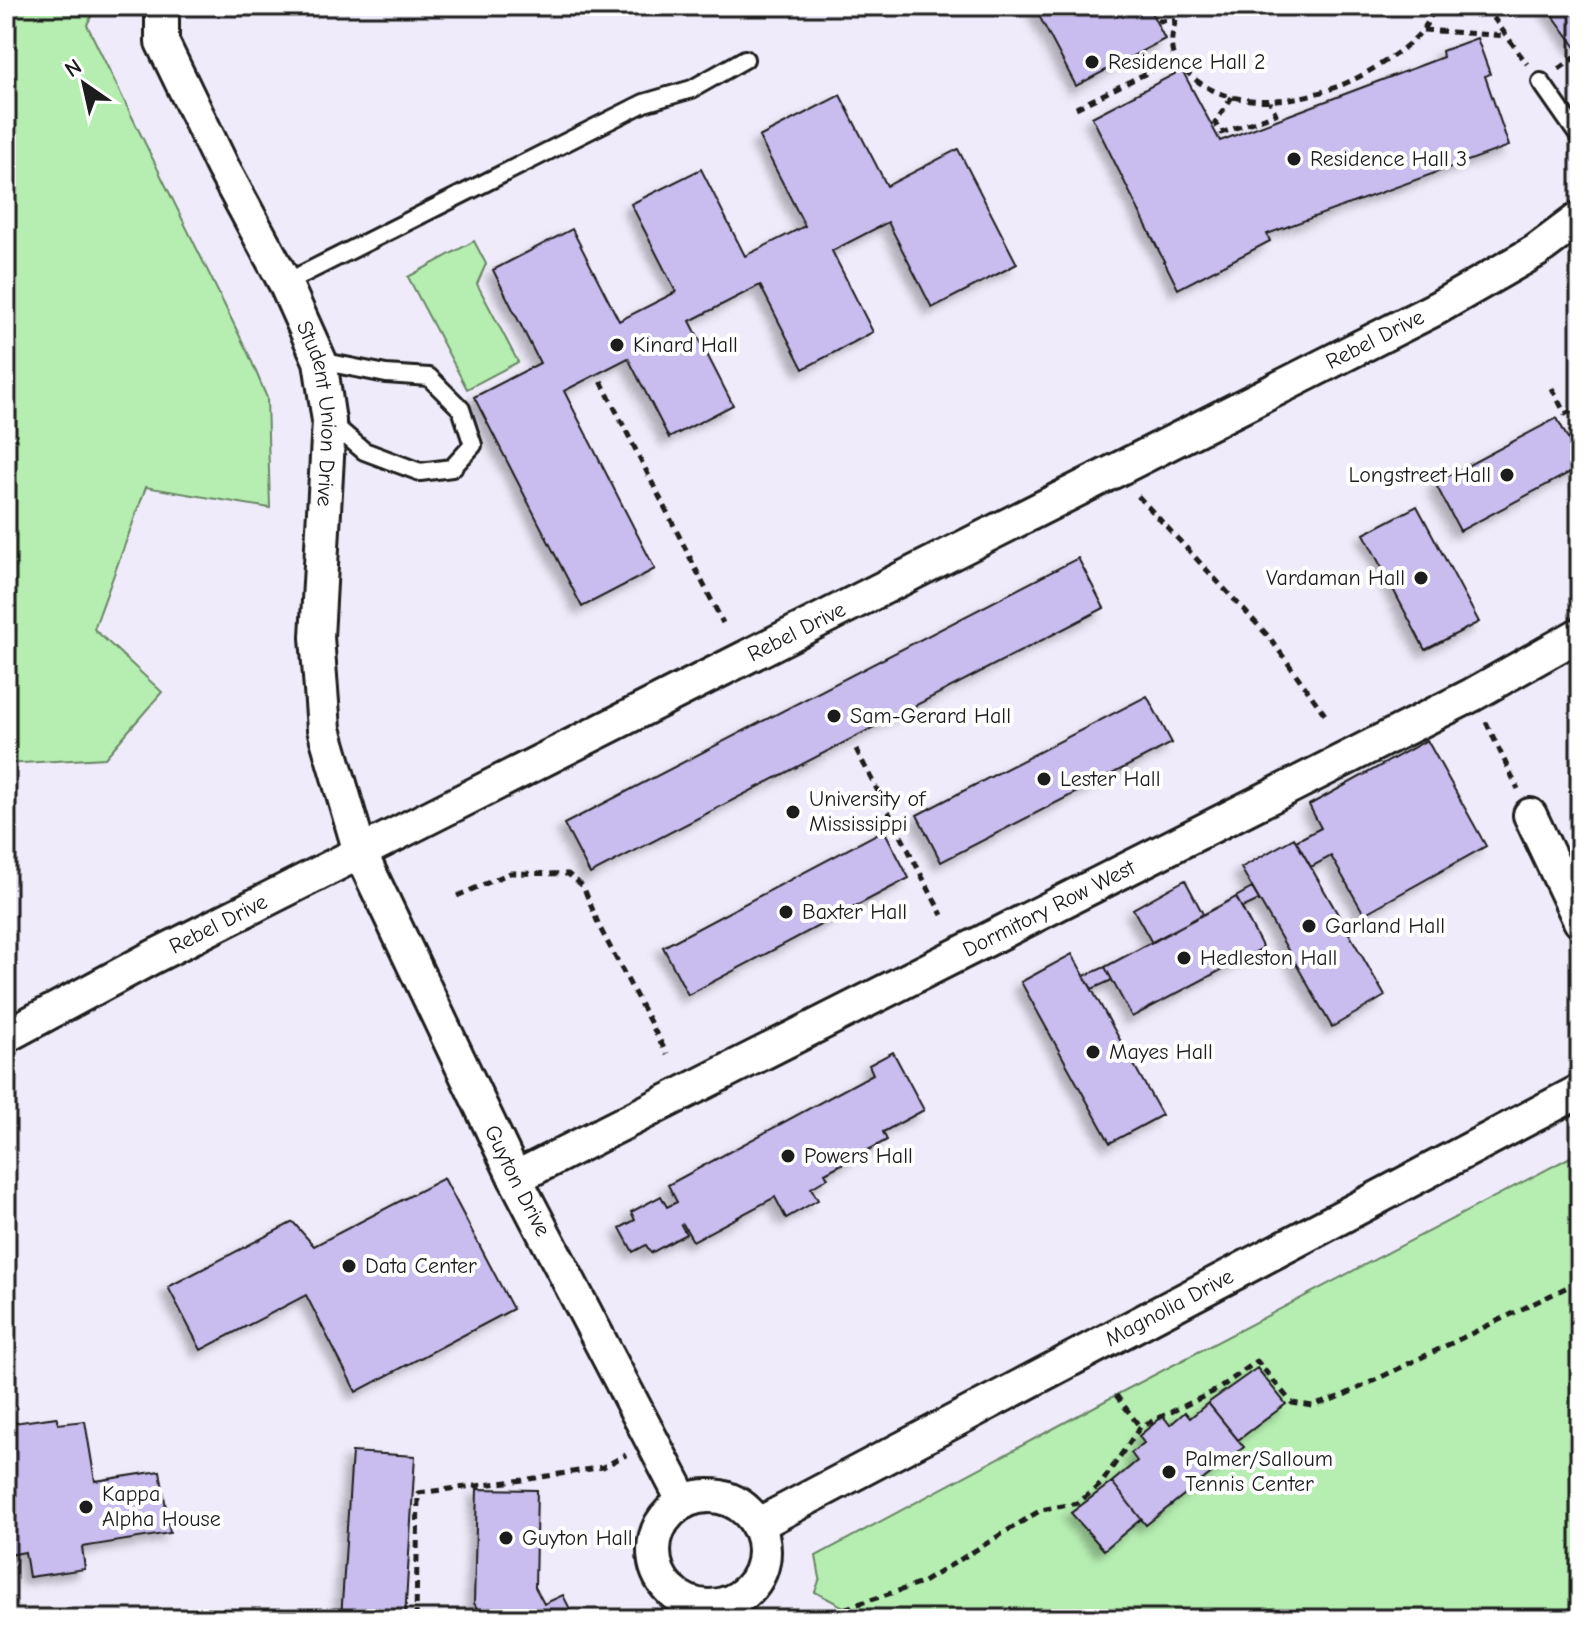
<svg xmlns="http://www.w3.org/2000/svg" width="1586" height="1625" font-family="'Comic Neue',sans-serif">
  <defs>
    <filter id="shadow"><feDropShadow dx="-7" dy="7" stdDeviation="4" flood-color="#0004"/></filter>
  </defs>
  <rect width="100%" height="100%" fill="#fff"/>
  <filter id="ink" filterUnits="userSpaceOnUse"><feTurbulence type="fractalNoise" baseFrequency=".0125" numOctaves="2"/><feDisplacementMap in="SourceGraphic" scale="16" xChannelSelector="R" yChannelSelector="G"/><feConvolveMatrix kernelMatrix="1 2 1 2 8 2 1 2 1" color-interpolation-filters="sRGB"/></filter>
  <g filter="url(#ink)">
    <path fill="#efebfa" d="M 6,6 L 1580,6 L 1580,1619 L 6,1619 Z"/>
    <path fill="#b6eeb1" stroke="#698566" stroke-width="2" d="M 6,6 L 96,6 L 87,25 L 249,355 L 267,398 L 270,508 L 146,487 L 94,629 L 162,692 L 105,758 L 6,764 Z
      M 474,241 L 486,264 L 477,284 L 518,362 L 467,389 L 408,277 Z
      M 1580,1152 L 1580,1612 L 1559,1619 L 902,1619 L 900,1614 L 855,1613 L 815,1592 L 820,1578 L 816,1556 L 1116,1395 Z"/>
    <path fill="#c9bcee" stroke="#1c1c1c" stroke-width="2" filter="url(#shadow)" d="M 1034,6 L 1148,6 L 1165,39 L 1076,86 Z
      M 1546,6 L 1580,6 L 1580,53 Z
      M 1477,38 L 1490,74 L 1485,76 L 1509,146 L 1267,234 L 1270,241 L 1178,289 L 1092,117 L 1182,70 L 1220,141 L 1443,57 L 1442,51 Z
      M 840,95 L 887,186 L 958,149 L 1017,264 L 932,308 L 888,222 L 832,251 L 873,332 L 803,369 L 760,285 L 690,321 L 733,405 L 669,438 L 628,358 L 564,391 L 655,569 L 582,607 L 474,397 L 540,363 L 493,270 L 572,229 L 619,321 L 676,292 L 631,204 L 701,169 L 745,256 L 805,226 L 759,137 Z
      M 1557,418 L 1580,462 L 1580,467 L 1460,531 L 1435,483 Z
      M 1580,426 L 1580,451 L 1570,431 Z
      M 1417,506 L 1479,622 L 1425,650 L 1364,534 Z
      M 1078,558 L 1104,608 L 590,874 L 564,824 Z
      M 1147,696 L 1172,743 L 941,862 L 917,815 Z
      M 1427,740 L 1486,846 L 1364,914 L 1331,856 L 1311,867 L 1296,841 L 1321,828 L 1309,805 Z
      M 884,830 L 909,878 L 688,995 L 663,947 Z
      M 1294,838 L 1385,996 L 1332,1027 L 1241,868 Z
      M 1185,880 L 1203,914 L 1152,943 L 1133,909 Z
      M 1252,888 L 1259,900 L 1242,908 L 1236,897 Z
      M 1236,897 L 1263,948 L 1132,1017 L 1105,967 Z
      M 1072,954 L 1162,1115 L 1110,1143 L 1021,982 Z
      M 1105,967 L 1112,980 L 1092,989 L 1084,976 Z
      M 893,1052 L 924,1110 L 883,1132 L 887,1140 L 825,1173 L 828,1178 L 811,1188 L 818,1200 L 786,1218 L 775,1197 L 693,1241 L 683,1224 L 681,1225 L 686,1234 L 651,1253 L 646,1245 L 633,1252 L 620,1228 L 635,1220 L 631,1212 L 661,1196 L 667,1207 L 677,1202 L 668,1185 L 873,1074 L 869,1065 Z
      M 444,1178 L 513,1309 L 356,1392 L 306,1295 L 201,1350 L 168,1287 L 293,1222 L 314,1246 Z
      M 1257,1368 L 1286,1404 L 1238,1440 L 1208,1403 Z
      M 1208,1403 L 1244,1447 L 1146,1525 L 1112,1482 L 1137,1461 L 1131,1453 L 1144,1443 L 1139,1436 L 1163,1416 L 1170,1425 L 1185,1412 L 1190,1418 Z
      M 57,1417 L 58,1424 L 85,1421 L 95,1481 L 160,1471 L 170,1533 L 82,1547 L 85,1569 L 29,1577 L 25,1552 L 9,1555 L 6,1535 L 6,1424 Z
      M 352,1452 L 415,1456 L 405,1619 L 341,1619 Z
      M 1112,1482 L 1141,1519 L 1104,1550 L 1071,1513 Z
      M 477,1489 L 537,1490 L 535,1587 L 544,1604 L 563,1595 L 575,1619 L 483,1619 L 474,1603 Z"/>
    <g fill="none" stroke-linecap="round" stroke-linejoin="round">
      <defs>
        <path id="service" d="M 1541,82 L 1580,138
          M 285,283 L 644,103 L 692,89 L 745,59
          M 320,361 L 386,374 L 429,377 L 461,409 L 473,445 L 452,468 L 420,472 L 364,451 L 329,421"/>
        <g id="minor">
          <path id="s1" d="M 162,6 L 162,42 L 223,168 L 285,283 L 320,361 L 329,421 L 317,637 L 324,729 L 360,852 L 515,1178 L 684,1502"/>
          <path d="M 1530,815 L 1580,921"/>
          <path id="s2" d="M 6,1036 L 153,957 L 1437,308 L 1536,251 L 1580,218"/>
          <path id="s3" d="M 515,1178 L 1472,695 L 1580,634"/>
          <circle cx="709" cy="1551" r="55"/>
          <path id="s4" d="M 757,1525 L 1580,1091"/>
        </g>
      </defs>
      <use href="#service" stroke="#1c1c1c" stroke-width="22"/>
      <use href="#minor" stroke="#1c1c1c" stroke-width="38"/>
      <path stroke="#1c1c1c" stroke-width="5" stroke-dasharray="8 6" stroke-linecap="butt" d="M 1181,6 C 1175,21 1167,43 1175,60 C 1177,64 1184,69 1188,73 C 1226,111 1292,104 1339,86 C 1363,77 1409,49 1424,28 C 1429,21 1432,13 1436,6
        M 1485,6 L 1527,64
        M 1158,21 L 1176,20
        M 1423,30 L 1506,36
        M 1559,69 L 1580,54
        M 1232,97 L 1215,123 L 1221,133 L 1276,114 L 1270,102
        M 1076,108 L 1175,59
        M 601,381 L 723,623
        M 1552,388 L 1565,414 L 1580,406
        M 1138,496 L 1270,638 L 1328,719
        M 1486,722 L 1518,789
        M 856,749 L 942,915
        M 457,896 L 510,873 L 568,874 L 583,886 L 600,928 L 667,1054
        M 1116,1395 L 1140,1427
        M 831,1613 L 922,1583 L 1041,1510 L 1078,1503 L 1101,1484 L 1140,1427 L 1217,1390 L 1257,1361 L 1292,1403 L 1313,1406 L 1344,1395 L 1580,1281
        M 416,1619 L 418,1493 L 523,1480 L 603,1467 L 626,1455"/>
      <use href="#service" stroke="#fff" stroke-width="16"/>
      <use href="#minor" stroke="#fff" stroke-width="32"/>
    </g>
  </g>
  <g fill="#1c1c1c" stroke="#fff" stroke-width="3">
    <circle cx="1092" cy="62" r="8"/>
    <circle cx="1294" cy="159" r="8"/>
    <circle cx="617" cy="345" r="8"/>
    <circle cx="1507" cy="475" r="8"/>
    <circle cx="1421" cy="578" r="8"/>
    <circle cx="834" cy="716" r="8"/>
    <circle cx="1044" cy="779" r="8"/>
    <circle cx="793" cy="812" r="8"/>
    <circle cx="786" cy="912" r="8"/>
    <circle cx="1309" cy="926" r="8"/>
    <circle cx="1184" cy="958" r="8"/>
    <circle cx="1093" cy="1052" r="8"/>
    <circle cx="788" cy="1156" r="8"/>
    <circle cx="349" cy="1266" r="8"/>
    <circle cx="1169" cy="1472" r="8"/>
    <circle cx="86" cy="1507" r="8"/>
    <circle cx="506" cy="1538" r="8"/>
  </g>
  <g text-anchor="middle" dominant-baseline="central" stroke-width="8" stroke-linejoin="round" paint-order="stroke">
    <g font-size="22" fill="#1c1c1c" stroke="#fff" text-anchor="start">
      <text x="1108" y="62">Residence Hall 2</text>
      <text x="1310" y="159">Residence Hall 3</text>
      <text x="633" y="345">Kinard Hall</text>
      <text x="1491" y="475" text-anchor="end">Longstreet Hall</text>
      <text x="1405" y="578" text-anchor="end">Vardaman Hall</text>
      <text x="850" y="716">Sam-Gerard Hall</text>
      <text x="1060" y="779">Lester Hall</text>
      <text x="809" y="799">University of<tspan x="809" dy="25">Mississippi</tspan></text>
      <text x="802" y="912">Baxter Hall</text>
      <text x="1325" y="926">Garland Hall</text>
      <text x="1200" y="958">Hedleston Hall</text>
      <text x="1109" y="1052">Mayes Hall</text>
      <text x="804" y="1156">Powers Hall</text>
      <text x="365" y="1266">Data Center</text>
      <text x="1185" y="1459">Palmer/Salloum<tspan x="1185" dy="25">Tennis Center</tspan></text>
      <text x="102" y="1494">Kappa<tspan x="102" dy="25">Alpha House</tspan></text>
      <text x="522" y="1538">Guyton Hall</text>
    </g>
    <g font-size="22" fill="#1c1c1c" stroke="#fff">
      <text stroke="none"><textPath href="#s2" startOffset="1536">Rebel Drive</textPath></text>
      <text stroke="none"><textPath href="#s1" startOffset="444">Student Union Drive</textPath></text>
      <text stroke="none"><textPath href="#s2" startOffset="888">Rebel Drive</textPath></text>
      <text stroke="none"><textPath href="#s3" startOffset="598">Dormitory Row West</textPath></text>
      <text stroke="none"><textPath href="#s2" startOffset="240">Rebel Drive</textPath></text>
      <text stroke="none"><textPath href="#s1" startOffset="1254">Guyton Drive</textPath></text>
      <text stroke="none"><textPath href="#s4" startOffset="466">Magnolia Drive</textPath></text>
    </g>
  </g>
  <rect width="1586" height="1625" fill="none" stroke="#fff" stroke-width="32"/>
  <rect x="16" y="16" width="1554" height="1593" fill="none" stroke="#1c1c1c" stroke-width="3" filter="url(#ink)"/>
  <g transform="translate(84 84) rotate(326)" stroke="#ffffff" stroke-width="6" paint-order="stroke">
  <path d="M0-6L14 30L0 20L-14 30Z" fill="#1c1c1c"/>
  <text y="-12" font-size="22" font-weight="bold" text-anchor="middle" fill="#1c1c1c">N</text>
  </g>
</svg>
